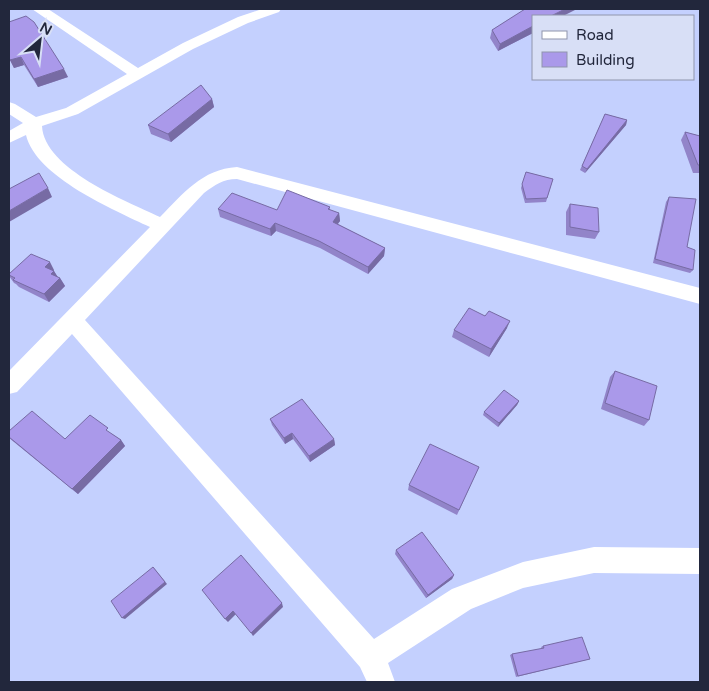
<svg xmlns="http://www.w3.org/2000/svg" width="709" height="691" font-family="'Varela Round',sans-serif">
  <rect width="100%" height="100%" fill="#c4d0fe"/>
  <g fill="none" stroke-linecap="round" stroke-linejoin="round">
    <path fill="#fff" fill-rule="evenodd" d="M 32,9 L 48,9 L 138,68 L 183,43 L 238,17 L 262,9 L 281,9 L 279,12 L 248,23 L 193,49 L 78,114 L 42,126 C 44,169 126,201 160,217 C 183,194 202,169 237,167 L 700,288 L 700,304 L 237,179 C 223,179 215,185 204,193 L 85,320 L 374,639 L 452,589 L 523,562 L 594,547 L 700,548 L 700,574 L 594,573 L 523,588 L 471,609 L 388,663 L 395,682 L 367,682 L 360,667 L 72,334 L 17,392 L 9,394 L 9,371 L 150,227 C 114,210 36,177 26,135 L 9,143 L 9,131 L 23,123 L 9,114 L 9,102 L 15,104 L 36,117 L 66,108 L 127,74 Z"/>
  </g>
  <path fill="#9284c9" d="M 523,9 L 577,9 L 533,16 L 533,33 L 498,51 L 490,38 L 492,30 L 523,11 Z
    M 9,22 L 68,77 L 38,87 L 24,65 L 14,68 L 9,58 Z
    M 212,99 L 214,107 L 171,142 L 151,134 L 148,125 Z
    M 605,114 L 627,120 L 626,125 L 585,173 L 580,170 Z
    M 685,132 L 700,136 L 700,173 L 693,173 L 681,140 Z
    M 526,172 L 553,179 L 546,202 L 525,203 L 521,188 Z
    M 669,197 L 687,247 L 693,270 L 690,273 L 653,263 L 666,202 Z
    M 570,204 L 599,232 L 595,239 L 566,235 L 566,212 Z
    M 330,207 L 330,210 L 339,213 L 340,221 L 338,224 L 385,248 L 384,256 L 368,274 L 320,248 L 276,231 L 271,236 L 220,217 L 218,209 L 277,210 Z
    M 54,270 L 54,271 L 58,278 L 60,278 L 65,286 L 49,302 L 19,287 L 16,284 L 14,283 L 9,276 L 9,274 Z
    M 507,328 L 489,357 L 452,337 L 454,330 Z
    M 615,371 L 649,420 L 644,426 L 601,409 L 610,377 Z
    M 519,401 L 517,405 L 498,427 L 483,415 L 484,412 Z
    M 270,419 L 334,439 L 335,445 L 310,462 L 293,439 L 285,444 L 272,425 Z
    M 112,434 L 121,440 L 125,446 L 78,494 L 9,438 L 65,439 Z
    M 479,467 L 457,515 L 408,490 L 409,485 Z
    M 396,550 L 454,575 L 452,579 L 426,598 L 395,554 Z
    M 543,646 L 590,659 L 516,677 L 510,655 L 512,654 L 542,649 L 541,647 Z"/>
  <path fill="#776ba4" d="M 565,9 L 577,9 L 563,16 L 551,16 Z
    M 533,26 L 533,33 L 498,51 L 500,44 Z
    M 21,57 L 24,65 L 14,68 L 10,60 Z
    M 64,69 L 68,77 L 38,87 L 34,79 Z
    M 212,99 L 214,107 L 171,142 L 168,134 Z
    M 627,120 L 626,125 L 585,173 L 587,169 Z
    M 48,188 L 52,197 L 9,222 L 9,211 Z
    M 339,213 L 340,221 L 333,229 L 333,222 Z
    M 275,223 L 276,231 L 271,236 L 270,229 Z
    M 385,248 L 384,256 L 368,274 L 368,267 Z
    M 50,262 L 54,270 L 49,274 L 45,267 Z
    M 54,271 L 59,279 L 51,274 Z
    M 60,278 L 65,286 L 49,302 L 44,294 Z
    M 510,321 L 507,328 L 489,357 L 491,349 Z
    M 519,401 L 517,405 L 498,427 L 499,423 Z
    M 292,433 L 293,439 L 285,444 L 284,438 Z
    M 334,439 L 335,445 L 310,462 L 309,456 Z
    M 121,440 L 125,446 L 78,494 L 72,489 Z
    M 153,567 L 167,584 L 125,619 L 122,618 Z
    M 454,575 L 452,579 L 426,598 L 428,595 Z
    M 282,603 L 283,607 L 253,636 L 251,633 Z
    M 233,611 L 236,614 L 228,622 L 225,619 Z"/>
  <path fill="#aa99ea" stroke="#776ba4" d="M 524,9 L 565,9 L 551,16 L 533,16 L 533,26 L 500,44 L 492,30 L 525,9 Z
    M 26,16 L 34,22 L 64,69 L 34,79 L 21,57 L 10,60 L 9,57 L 9,22 Z
    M 201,85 L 212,99 L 168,134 L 148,125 Z
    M 605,114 L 627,120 L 587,169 L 582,166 Z
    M 685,132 L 700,136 L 700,165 L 698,165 Z
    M 526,172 L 553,179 L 547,198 L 526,199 L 522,184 Z
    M 39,173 L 48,188 L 9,211 L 9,189 Z
    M 287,190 L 330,207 L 328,209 L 339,213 L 333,222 L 385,248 L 368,267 L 319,241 L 275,223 L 270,229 L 218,209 L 232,193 L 277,210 Z
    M 669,197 L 696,199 L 687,247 L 695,250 L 693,270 L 655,259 Z
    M 570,204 L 598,208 L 599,232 L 570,227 Z
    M 31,254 L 50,262 L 45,267 L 54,271 L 51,274 L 60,278 L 44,294 L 13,280 L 15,278 L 9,275 L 9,274 Z
    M 469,308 L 485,316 L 489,311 L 510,321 L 491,349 L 454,330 Z
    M 615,371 L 657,386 L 649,420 L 605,403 Z
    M 504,390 L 519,401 L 499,423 L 484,412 Z
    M 302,399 L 334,439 L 309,456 L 292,433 L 284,438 L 270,419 Z
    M 32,411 L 65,439 L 90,415 L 108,428 L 106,430 L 121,440 L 72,489 L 9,437 L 9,431 Z
    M 430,444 L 479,467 L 459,510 L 409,485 Z
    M 422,532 L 454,575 L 428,595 L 396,550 Z
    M 241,555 L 282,603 L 251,633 L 233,611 L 225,619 L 202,590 Z
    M 153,567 L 165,582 L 122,618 L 111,601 Z
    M 582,637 L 590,659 L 518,676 L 512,654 L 544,648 L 543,646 Z"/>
  <rect width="709" height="691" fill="none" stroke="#22273c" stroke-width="20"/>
  <rect x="532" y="15" width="162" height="65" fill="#d8dff6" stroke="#8f95ac"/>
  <rect x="542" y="31" width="25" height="8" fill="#ffffff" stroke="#8f95ac"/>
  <text x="576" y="40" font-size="15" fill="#22273c">Road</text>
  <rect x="542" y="52" width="25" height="15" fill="#aa99ea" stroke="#8f95ac"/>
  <text x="576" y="65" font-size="15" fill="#22273c">Building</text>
  <g transform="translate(40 40) rotate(28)" stroke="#d8dff6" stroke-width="4" paint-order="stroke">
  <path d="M0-4L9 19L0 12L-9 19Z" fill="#22273c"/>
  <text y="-8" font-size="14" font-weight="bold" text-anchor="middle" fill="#22273c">N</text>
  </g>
</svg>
